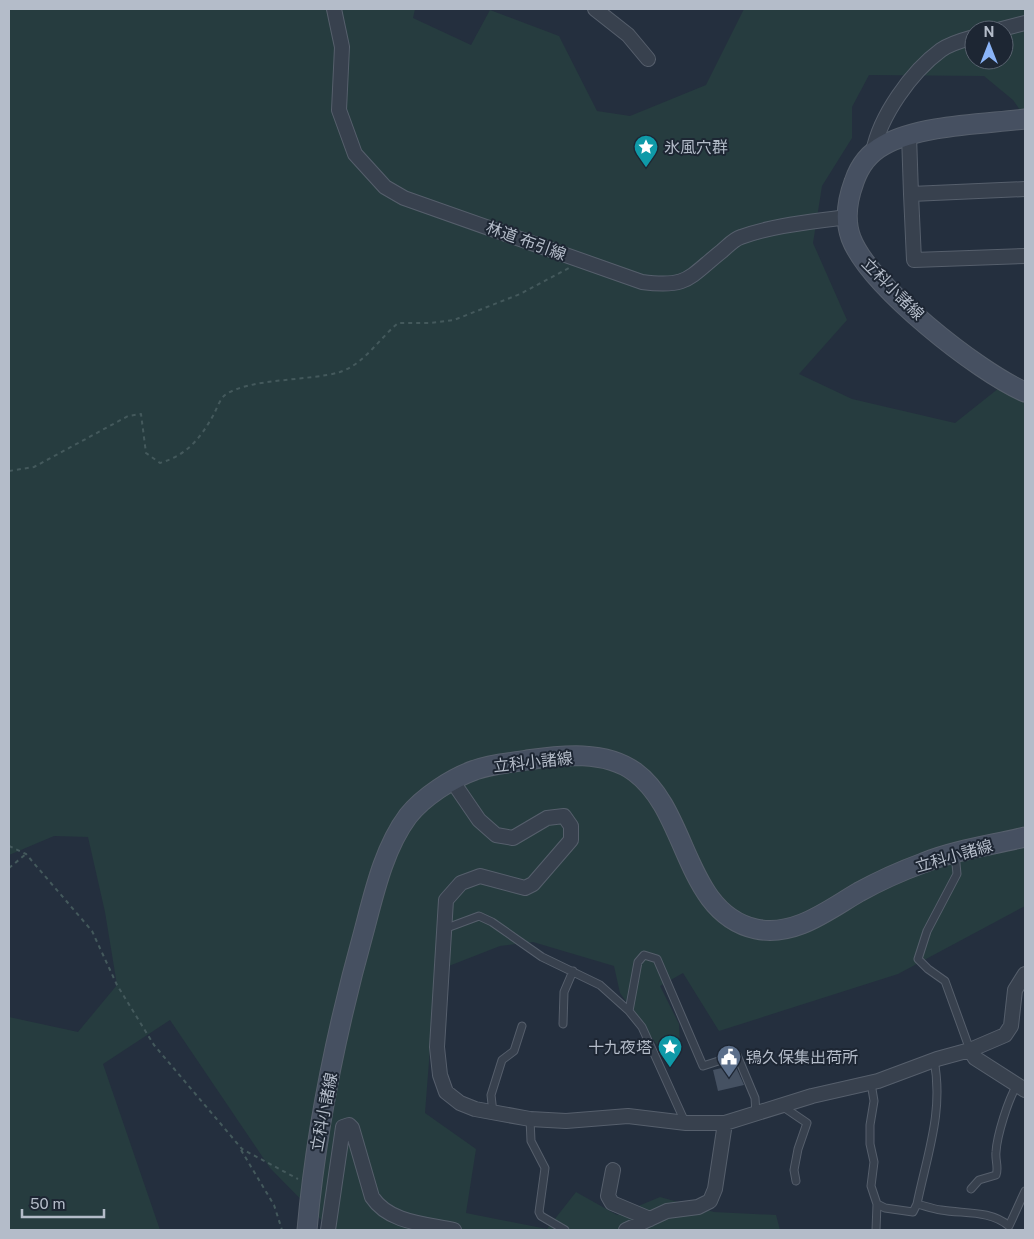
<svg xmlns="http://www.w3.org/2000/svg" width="1034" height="1239" font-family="'Public Sans','Noto Sans JP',sans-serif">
  <rect width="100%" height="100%" fill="#242f3e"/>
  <path fill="#263c3f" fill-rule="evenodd" d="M 9,9 L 415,9 L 413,18 L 471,45 L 490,10 L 559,36 L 597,111 L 630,116 L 706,85 L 744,9 L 1025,9 L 1025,117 L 1013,100 L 984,76 L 869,75 L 852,107 L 852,138 L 822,186 L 813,243 L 847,320 L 799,374 L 852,399 L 955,423 L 999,388 L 1025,399 L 1025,906 L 898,974 L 719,1031 L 683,973 L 660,986 L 679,1024 L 680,1046 L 660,1049 L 620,993 L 614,966 L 533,942 L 500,946 L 436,971 L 425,1113 L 476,1149 L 466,1213 L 547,1229 L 576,1192 L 617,1215 L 660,1197 L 714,1212 L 776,1215 L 780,1230 L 331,1230 L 270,1168 L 170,1020 L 103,1064 L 160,1230 L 9,1230 L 9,1017 L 78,1032 L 117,985 L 105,912 L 88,837 L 54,836 L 9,855 ZM 974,30 L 1004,30 L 1004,60 L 974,60 Z"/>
  <path fill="#455162" d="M 735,1065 L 744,1085 L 718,1091 L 713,1070 Z"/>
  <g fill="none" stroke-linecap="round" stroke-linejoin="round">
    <defs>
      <path id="lane" d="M 955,854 L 957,874 L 927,931 L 918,959 L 928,969 L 945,981 L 970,1050
        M 444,929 L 479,916 L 492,922 L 542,957 L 600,985 L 629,1011 L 642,1027 L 685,1122
        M 629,1011 L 638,962 L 644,955 L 657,959 L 703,1066 L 737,1055 L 755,1098 L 756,1114
        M 563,1024 L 564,992 L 573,971
        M 871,1083 L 874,1101 L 870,1125 L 870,1144 L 874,1162 L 871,1186 L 877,1204 L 876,1230
        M 782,1106 L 807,1123 L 798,1149 L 794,1170 L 796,1181
        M 493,1113 L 491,1095 L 502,1060 L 514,1051 L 522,1026
        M 530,1119 L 531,1141 L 545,1168 L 539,1212 L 541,1216 L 565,1230
        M 971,1189 L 979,1180 L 996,1175 C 999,1168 995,1160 996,1152 C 997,1135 1008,1100 1017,1085
        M 877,1204 L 885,1208 L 913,1212 L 917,1204 C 927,1155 944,1111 934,1060
        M 917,1204 C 925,1206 933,1209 941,1210 C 964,1214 990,1210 1009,1226 L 1025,1191"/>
      <path id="street" d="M 334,9 L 342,47 L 339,110 L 355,154 L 385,187 L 404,198 L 642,282 C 688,288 688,278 722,251 C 728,246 734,239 741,237 C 774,225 811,222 846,217
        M 595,9 L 628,35 L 648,59
        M 998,30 L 1025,23
        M 909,135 L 911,194
        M 873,152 C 880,116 911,72 941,50 C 951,43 963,40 974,37
        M 1025,189 L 911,194 L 914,260 L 1025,256
        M 453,782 L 479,820 L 496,835 L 513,838 L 547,818 L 564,816 L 571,826 L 571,840 L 533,884 L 525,888 L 480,876 L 461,883 L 446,900 L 437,1047 L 440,1075 L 446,1092 L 460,1103 L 475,1109 L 530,1119 L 566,1121 L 628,1116 L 686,1123 L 725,1123 L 812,1096 L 878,1081 L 937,1059 L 970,1050 L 975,1058 L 1025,1090
        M 970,1050 L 1005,1035 L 1011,1026 L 1015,990 L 1025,974
        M 613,1170 L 608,1196 L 612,1203 L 650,1219
        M 328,1230 L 343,1127 L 349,1125 L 352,1128 L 372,1197 C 389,1223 426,1224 454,1230
        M 626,1230 L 667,1211 L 698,1207 L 710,1201 L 715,1189 L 725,1123"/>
      <path id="secondary" d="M 1025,119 C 984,124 920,125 884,145 C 869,153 859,167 854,182 C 847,201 844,219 851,238 C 869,286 978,372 1025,392
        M 307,1230 C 316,1129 337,1028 364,931 C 374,893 384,848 408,816 C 423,797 452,778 475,770 C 491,764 510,763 527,760 C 562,755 605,750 635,772 C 689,812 684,913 756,929 C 795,937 828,910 859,892 C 879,881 901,871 923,863 C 955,850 992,845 1025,837"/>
    </defs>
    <use href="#lane" stroke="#565f6c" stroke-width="9"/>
    <use href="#street" stroke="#565f6c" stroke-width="16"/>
    <use href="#secondary" stroke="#565f6c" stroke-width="21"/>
    <path stroke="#44595c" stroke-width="2" stroke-dasharray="4 4" stroke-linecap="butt" d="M 9,471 L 34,467 L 128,416 L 141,414 L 146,453 L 160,463 C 187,455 200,439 214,414 C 217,408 220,399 225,395 C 249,378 310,381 340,372 C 364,364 379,339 398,323 L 430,323 L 454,320 L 520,294 L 569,268
      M 9,846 L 26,854 L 92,931 L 117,985 L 154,1045 L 242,1149 L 298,1179
      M 9,868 L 26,854
      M 241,1150 L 274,1205 L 282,1230"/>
    <use href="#lane" stroke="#38414e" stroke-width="7"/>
    <use href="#street" stroke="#38414e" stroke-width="14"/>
    <use href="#secondary" stroke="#465061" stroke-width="19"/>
  </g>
  <defs>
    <symbol id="sight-pin" viewBox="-11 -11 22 30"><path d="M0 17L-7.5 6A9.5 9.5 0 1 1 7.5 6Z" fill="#0f9aa8" stroke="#1d2633"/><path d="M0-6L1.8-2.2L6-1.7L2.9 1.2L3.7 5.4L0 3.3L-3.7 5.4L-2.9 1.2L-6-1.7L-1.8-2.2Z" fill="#fff"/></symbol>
    <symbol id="civic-pin" viewBox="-11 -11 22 30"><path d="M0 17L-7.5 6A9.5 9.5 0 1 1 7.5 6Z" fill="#5c6f8a" stroke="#1d2633"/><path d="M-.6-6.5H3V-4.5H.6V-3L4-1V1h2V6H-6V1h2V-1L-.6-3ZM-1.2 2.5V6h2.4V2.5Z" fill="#fff"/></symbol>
  </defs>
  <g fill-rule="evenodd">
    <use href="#sight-pin" x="632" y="133" width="28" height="38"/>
    <use href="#sight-pin" x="656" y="1033" width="28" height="38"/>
    <use href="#civic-pin" x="715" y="1043" width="28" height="38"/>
  </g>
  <g text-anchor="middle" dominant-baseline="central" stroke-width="4" stroke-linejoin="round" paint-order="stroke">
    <g font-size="16" fill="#b4bcc9" stroke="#1d2633" text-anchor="start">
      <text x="664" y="147">氷風穴群</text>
      <text x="652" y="1047" text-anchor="end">十九夜塔</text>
      <text x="746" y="1057">鴇久保集出荷所</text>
    </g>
    <g font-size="16" fill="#b4bcc9" stroke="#1d2633">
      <text transform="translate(526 241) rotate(20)">林道 布引線</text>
      <text transform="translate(893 289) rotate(45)">立科小諸線</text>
      <text transform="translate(533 762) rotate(-6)">立科小諸線</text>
      <text transform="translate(954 856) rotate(-16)">立科小諸線</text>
      <text transform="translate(324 1112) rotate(-79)">立科小諸線</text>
    </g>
  </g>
  <rect width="1034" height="1239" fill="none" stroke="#b4bcc9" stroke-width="20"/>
  <g transform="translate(989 45)"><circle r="24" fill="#1d2633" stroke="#59626f"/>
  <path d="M0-4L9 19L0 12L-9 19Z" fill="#8ab4f8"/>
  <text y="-8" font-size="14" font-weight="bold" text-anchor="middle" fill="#b4bcc9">N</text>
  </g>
  <path d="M22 1209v8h82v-8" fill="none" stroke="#b4bcc9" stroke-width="2.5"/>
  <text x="30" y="1209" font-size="15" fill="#b4bcc9" stroke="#1d2633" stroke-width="4" paint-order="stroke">50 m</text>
</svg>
